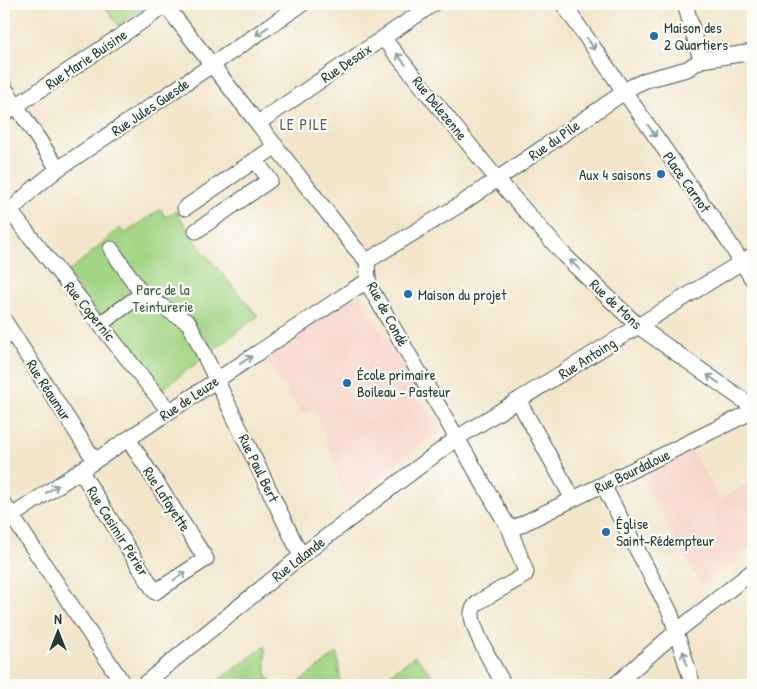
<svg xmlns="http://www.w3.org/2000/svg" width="757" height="689" font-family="'Patrick Hand',sans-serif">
  <rect width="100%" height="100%" fill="#fdfcf7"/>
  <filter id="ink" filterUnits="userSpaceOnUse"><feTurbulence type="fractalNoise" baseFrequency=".02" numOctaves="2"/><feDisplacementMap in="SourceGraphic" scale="10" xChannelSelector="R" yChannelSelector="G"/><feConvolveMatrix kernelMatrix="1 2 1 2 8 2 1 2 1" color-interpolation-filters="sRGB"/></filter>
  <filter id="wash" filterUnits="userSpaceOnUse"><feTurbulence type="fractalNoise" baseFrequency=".0096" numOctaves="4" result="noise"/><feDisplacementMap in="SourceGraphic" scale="20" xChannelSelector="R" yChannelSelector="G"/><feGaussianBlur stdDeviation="1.12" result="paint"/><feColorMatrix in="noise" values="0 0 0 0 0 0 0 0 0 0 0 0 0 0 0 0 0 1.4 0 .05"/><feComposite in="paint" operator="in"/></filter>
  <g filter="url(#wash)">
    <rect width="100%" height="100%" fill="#f2e5ca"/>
    <path fill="#f7d1c7" d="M 359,293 L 441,432 L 427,439 L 347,503 L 315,409 L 302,415 L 264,356 Z
      M 692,451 L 720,499 L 752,482 L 753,484 L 753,546 L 701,586 L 642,477 Z"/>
    <path fill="#a2d483" stroke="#60885c" d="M 103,4 L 151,4 L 118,25 Z
      M 161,209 L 165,217 L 176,211 L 200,248 L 258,316 L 161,390 L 66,274 L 120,228 L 124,234 Z
      M 265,646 L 266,674 L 272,685 L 212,685 Z
      M 337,653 L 341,685 L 295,685 Z
      M 415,656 L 441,685 L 375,685 Z"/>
  </g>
  <g filter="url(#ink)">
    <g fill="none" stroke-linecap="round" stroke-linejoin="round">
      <defs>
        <path id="minor" d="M 563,4 L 721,230 L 753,280
          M 685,4 L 701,60
          M 166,6 L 355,248 L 367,261 L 368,278 L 371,289 L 510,530 L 526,572 L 525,575 L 482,600 C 477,603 473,606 472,612 C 470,628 496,670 504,685
          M 383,38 L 497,179 L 564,255 L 638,326 L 753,407
          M 4,87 L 58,169
          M 4,114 L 168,4
          M 258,123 L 433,4
          M 185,208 L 276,146
          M 10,211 L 169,411
          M 4,217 L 32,190 L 58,169 L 302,4
          M 196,231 L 270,180 L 255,160
          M 111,249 L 142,294 L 189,323 L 301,556
          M 367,261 L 461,204 L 633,86 L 646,80 L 687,69 L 701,60 L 753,52
          M 4,320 L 95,461
          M 100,324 L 142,294
          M 518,400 L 573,499
          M 80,470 L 155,592 L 206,559 L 128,439
          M 603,485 L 670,612 L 693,685
          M 4,504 L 124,685
          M 12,516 L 354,289 L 368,281
          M 510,530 L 753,411
          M 143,685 L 301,556 L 457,438 L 753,255
          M 615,685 L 677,631 L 753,571"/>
      </defs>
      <use href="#minor" stroke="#3f564a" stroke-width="17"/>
      <use href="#minor" stroke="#fff" stroke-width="15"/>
    </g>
    <defs><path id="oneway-shaft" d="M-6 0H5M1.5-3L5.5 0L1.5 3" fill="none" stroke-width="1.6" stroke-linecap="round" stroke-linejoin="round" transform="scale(1.25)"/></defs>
    <g stroke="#8f9e9a">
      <use href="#oneway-shaft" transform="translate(262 31) rotate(146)"/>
      <use href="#oneway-shaft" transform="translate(591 44) rotate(55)"/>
      <use href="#oneway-shaft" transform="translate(401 59) rotate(-129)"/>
      <use href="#oneway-shaft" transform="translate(652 131) rotate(55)"/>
      <use href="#oneway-shaft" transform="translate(575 265) rotate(-136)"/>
      <use href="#oneway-shaft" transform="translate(246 360) rotate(-34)"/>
      <use href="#oneway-shaft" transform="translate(713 379) rotate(-145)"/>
      <use href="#oneway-shaft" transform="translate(52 489) rotate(-34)"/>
      <use href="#oneway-shaft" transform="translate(180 576) rotate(-33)"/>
      <use href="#oneway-shaft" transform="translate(685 658) rotate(-106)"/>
    </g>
  </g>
  <g fill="#1f6fb2" stroke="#fdfcf7" stroke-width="2">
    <circle cx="654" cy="36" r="5"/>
    <circle cx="661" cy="174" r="5"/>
    <circle cx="408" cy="294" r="5"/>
    <circle cx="347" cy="383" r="5"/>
    <circle cx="606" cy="532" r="5"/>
  </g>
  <g text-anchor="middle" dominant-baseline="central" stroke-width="4.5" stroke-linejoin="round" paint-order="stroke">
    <g font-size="15" fill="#1f3d34" stroke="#fdfcf7" text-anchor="start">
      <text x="664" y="27">Maison des<tspan x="664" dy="17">2 Quartiers</tspan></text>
      <text x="651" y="174" text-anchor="end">Aux 4 saisons</text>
      <text x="418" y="294">Maison du projet</text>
      <text x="357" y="374">École primaire<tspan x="357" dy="17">Boileau - Pasteur</tspan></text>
      <text x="616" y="523">Église<tspan x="616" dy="17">Saint-Rédempteur</tspan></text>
    </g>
    <g font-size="15" fill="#1f3d34" stroke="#fdfcf7">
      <text transform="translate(86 59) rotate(-34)">Rue Marie Buisine</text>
      <text transform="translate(346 63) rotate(-34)">Rue Desaix</text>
      <text transform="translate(150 107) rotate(-34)">Rue Jules Guesde</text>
      <text transform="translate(440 108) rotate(51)">Rue Delezenne</text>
      <text transform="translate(554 140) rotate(-35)">Rue du Pile</text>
      <text transform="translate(687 182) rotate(55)">Place Carnot</text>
      <text transform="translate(616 304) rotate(43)">Rue de Mons</text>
      <text transform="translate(90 311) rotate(51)">Rue Copernic</text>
      <text transform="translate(388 314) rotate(62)">Rue de Condé</text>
      <text transform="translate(587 358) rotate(-32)">Rue Antoing</text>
      <text transform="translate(49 390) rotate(57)">Rue Réaumur</text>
      <text transform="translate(189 398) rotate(-34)">Rue de Leuze</text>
      <text transform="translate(259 468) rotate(64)">Rue Paul Bert</text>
      <text transform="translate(632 471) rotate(-26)">Rue Bourdaloue</text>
      <text transform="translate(167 499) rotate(57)">Rue Lafayette</text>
      <text transform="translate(118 531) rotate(58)">Rue Casimir Périer</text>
      <text transform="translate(298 559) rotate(-38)">Rue Lalande</text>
    </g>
    <g font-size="15" fill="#406348" stroke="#fdfcf7">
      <text x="163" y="289">Parc de la<tspan x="163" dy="17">Teinturerie</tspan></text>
    </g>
    <g font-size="16" letter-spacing="1" fill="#625e5f" stroke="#fdfcf7">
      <text x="304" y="124">LE PILE</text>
    </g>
  </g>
  <rect width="757" height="689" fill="none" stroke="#fdfcf7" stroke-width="20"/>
  <g transform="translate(58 632)" stroke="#fdfcf7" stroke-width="4" paint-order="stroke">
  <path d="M0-4L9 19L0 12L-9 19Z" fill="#1f3d34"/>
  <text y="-8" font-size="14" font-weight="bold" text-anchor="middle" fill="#1f3d34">N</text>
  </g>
</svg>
